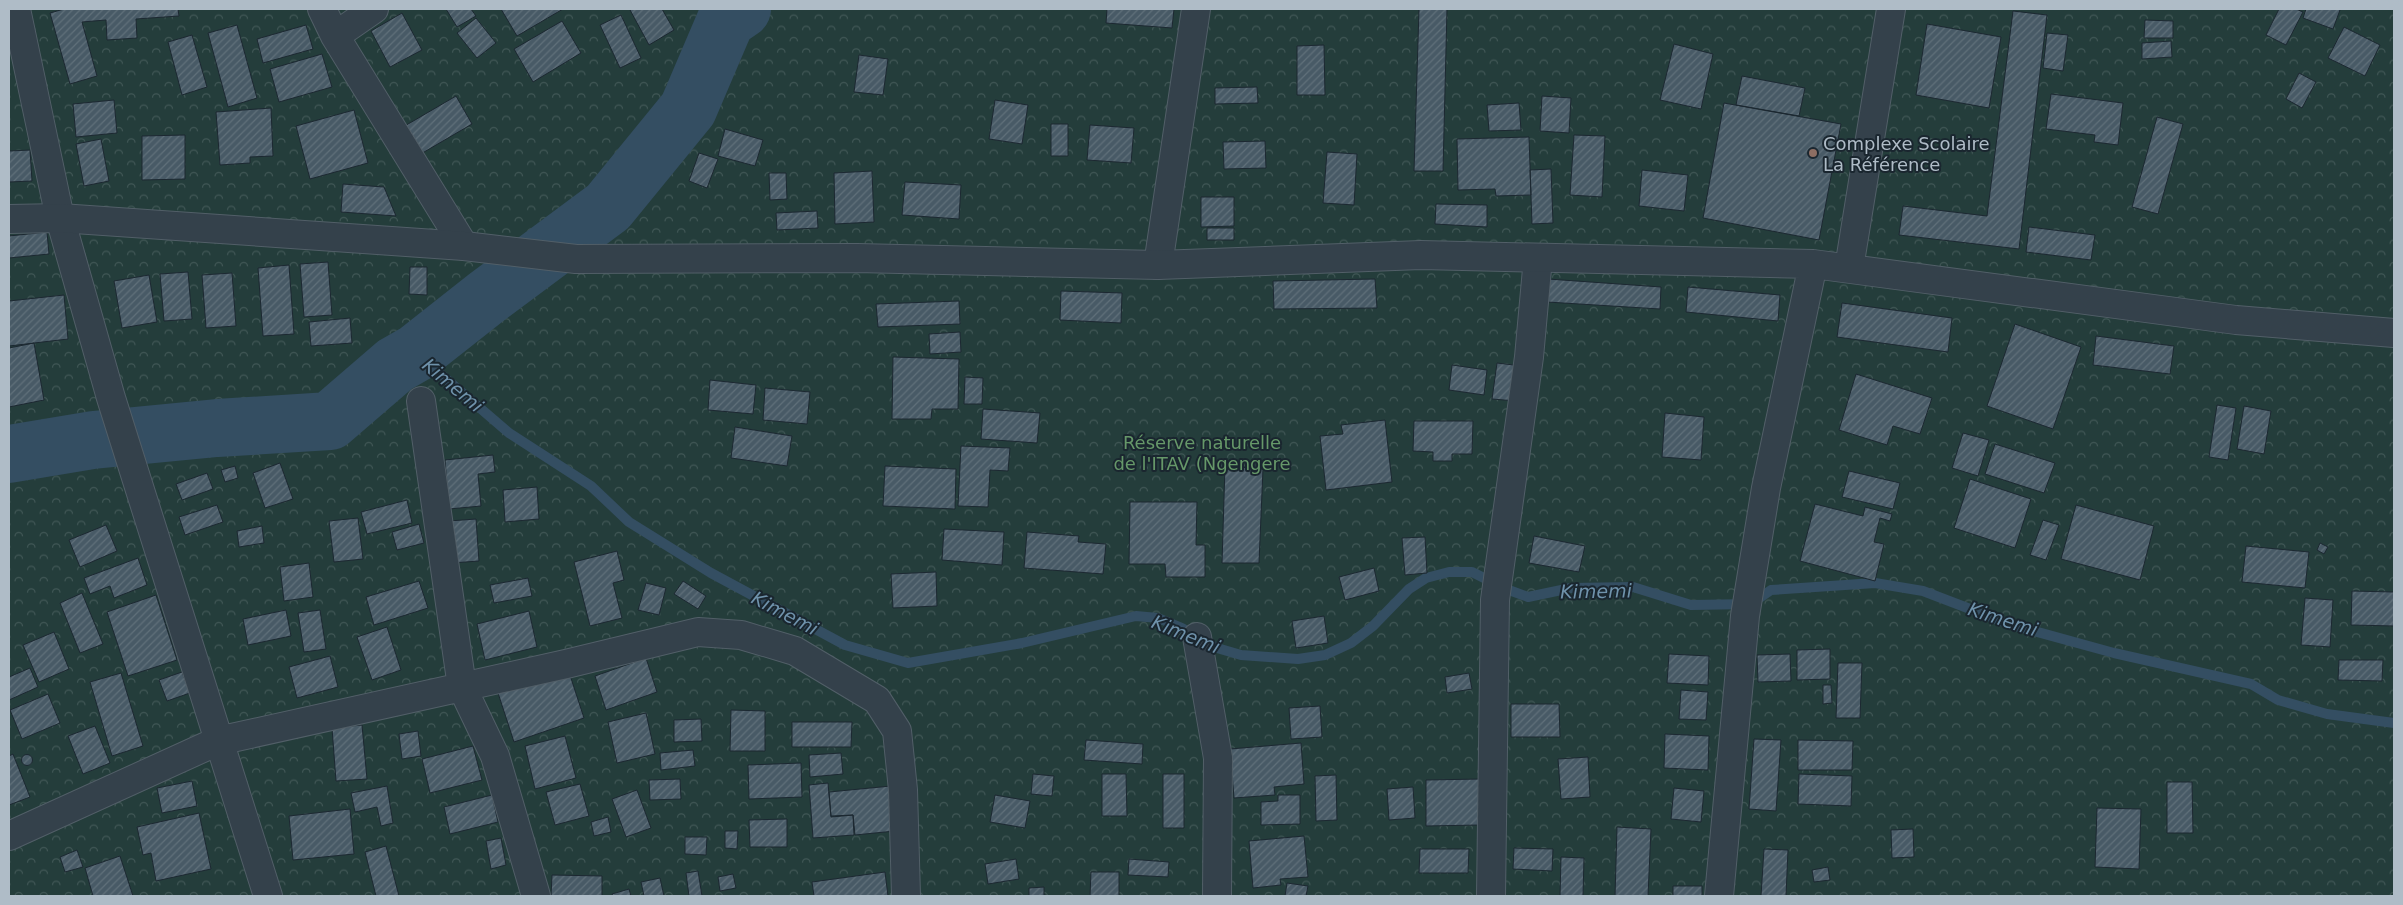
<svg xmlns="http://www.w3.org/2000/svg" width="2403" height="905" font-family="'DejaVu Sans',sans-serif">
  <defs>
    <pattern id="forest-crowns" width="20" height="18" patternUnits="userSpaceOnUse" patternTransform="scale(1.25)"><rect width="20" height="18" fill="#243d3b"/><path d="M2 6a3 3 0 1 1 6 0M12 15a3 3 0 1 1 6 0" fill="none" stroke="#415756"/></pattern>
    <pattern id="building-hatch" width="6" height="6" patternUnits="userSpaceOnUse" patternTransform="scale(1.25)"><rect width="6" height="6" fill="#485a66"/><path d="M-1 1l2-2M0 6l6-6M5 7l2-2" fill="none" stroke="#60707a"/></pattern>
  </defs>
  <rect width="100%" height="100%" fill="#21303a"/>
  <path fill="url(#forest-crowns)" d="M 9,9 L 2394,9 L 2394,896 L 9,896 Z"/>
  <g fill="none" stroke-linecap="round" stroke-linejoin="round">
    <path stroke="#344e62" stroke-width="10" d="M 416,353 L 509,433 L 591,486 L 629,522 L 711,573 L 845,645 L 908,663 L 1022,643 L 1136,616 L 1158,618 L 1182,628 L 1217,648 L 1241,655 L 1298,659 L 1325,655 L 1351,643 L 1373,626 L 1409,589 L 1426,578 L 1449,572 L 1472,572 L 1506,589 L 1528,597 L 1571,588 L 1633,587 L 1691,605 L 1751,604 L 1771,590 L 1875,583 L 1923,591 L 2012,625 L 2114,653 L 2251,684 L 2278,700 L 2327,714 L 2394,723"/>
    <path stroke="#344e62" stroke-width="58" d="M 9,454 L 93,440 L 217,428 L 330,421 L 395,365 L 416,353 L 487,297 L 608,207 L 688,109 L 726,20 L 742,9"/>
  </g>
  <path fill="url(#building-hatch)" stroke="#1c2831" d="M 64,9 L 178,9 L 179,16 L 136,19 L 137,38 L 107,40 L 106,20 L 82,22 L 97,76 L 70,84 L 50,13 Z
    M 446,9 L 471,9 L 476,16 L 457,27 Z
    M 501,9 L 563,9 L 517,36 Z
    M 633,9 L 662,9 L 674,30 L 649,45 L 630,10 Z
    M 1107,9 L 1174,9 L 1172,28 L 1106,23 Z
    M 1419,9 L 1447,9 L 1443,171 L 1414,171 Z
    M 2279,9 L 2296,9 L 2303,12 L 2286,45 L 2266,35 Z
    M 2306,9 L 2337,9 L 2340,10 L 2333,29 L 2303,18 Z
    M 2013,11 L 2047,15 L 2019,249 L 1899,235 L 1903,206 L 1987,216 Z
    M 402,13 L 422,50 L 390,67 L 371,31 Z
    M 621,15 L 641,58 L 620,68 L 600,25 Z
    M 476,18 L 496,43 L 477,58 L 457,33 Z
    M 2145,20 L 2173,21 L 2173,38 L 2144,38 Z
    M 562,21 L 581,53 L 533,82 L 514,49 Z
    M 1927,24 L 2001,37 L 1989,108 L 1916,95 Z
    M 237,25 L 257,98 L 228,107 L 208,33 Z
    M 306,25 L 313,49 L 263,63 L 257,39 Z
    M 2344,27 L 2380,45 L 2365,76 L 2328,58 Z
    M 2047,33 L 2068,35 L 2063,71 L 2043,68 Z
    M 192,35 L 207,87 L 182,95 L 168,42 Z
    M 2171,41 L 2172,57 L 2142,59 L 2142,43 Z
    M 1674,44 L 1713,54 L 1701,109 L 1660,100 Z
    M 1324,45 L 1325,95 L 1297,95 L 1297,46 Z
    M 322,54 L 332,87 L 279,102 L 270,69 Z
    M 859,55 L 888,59 L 883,95 L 854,92 Z
    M 2299,73 L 2316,82 L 2302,108 L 2286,99 Z
    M 1742,76 L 1805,88 L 1799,116 L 1736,105 Z
    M 1257,87 L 1258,103 L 1215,104 L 1215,88 Z
    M 2051,94 L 2123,103 L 2118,145 L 2094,142 L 2095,135 L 2046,129 Z
    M 456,96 L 472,124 L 419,155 L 403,127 Z
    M 1542,96 L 1571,98 L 1569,133 L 1540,131 Z
    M 114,100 L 117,133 L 76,137 L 73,104 Z
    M 995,100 L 1028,105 L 1022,144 L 989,139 Z
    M 1519,103 L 1521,130 L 1489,131 L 1487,105 Z
    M 1724,103 L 1841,124 L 1819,240 L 1703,218 Z
    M 271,108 L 273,156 L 250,157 L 250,163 L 220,165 L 216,112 Z
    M 354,110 L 368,163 L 310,179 L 296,126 Z
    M 2157,117 L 2183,124 L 2158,214 L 2132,207 Z
    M 1051,124 L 1068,124 L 1068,156 L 1051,156 Z
    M 1090,125 L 1134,128 L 1131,163 L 1087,160 Z
    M 725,129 L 763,140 L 755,166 L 718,156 Z
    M 185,135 L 185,179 L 142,180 L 142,136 Z
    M 1574,135 L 1605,136 L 1602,197 L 1570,195 Z
    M 1529,137 L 1531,195 L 1496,196 L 1495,189 L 1458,190 L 1457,139 Z
    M 101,139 L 109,181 L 84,186 L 76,144 Z
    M 1265,141 L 1266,168 L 1224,169 L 1223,142 Z
    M 30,150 L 32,181 L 9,182 L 9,151 Z
    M 1327,152 L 1357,154 L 1354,205 L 1323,203 Z
    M 699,153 L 718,159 L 707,188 L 689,181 Z
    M 1551,169 L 1553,223 L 1532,224 L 1530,170 Z
    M 1642,170 L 1688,175 L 1684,211 L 1639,206 Z
    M 872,171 L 874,222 L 835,224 L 834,173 Z
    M 769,173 L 786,173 L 787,199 L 770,200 Z
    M 905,182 L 961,185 L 959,219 L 902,215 Z
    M 343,184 L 384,187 L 396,216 L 341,212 Z
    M 1201,197 L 1234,197 L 1234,226 L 1201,227 Z
    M 1436,204 L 1487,205 L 1487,227 L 1435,224 Z
    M 817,211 L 818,228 L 777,230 L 776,213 Z
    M 2029,227 L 2095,235 L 2091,260 L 2026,252 Z
    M 1207,228 L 1234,228 L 1234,240 L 1207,240 Z
    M 47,232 L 49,254 L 9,258 L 9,236 Z
    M 328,262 L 332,315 L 304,317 L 300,264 Z
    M 289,265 L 294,334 L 263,336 L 258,268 Z
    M 410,267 L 427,267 L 427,295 L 409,294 Z
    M 188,272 L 192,319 L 164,321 L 160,274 Z
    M 232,273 L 236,326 L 206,328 L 202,275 Z
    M 149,275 L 157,322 L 122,328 L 114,281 Z
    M 1375,279 L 1377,308 L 1274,309 L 1273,281 Z
    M 1548,279 L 1661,287 L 1660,309 L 1547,302 Z
    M 1688,287 L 1780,295 L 1778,321 L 1686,312 Z
    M 1061,291 L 1122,293 L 1121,323 L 1060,320 Z
    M 64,295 L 68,339 L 9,346 L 9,301 Z
    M 959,301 L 960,324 L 878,327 L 876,304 Z
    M 1842,303 L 1952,318 L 1948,352 L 1837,337 Z
    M 350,318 L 352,343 L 311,346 L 309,322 Z
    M 2015,324 L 2081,347 L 2053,429 L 1987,406 Z
    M 960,332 L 961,352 L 930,354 L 929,334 Z
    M 2096,336 L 2174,346 L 2170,374 L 2093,365 Z
    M 34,343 L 44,400 L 9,407 L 9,348 Z
    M 893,357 L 959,359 L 958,409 L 932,409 L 931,419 L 892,419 Z
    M 1497,363 L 1522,366 L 1516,401 L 1492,399 Z
    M 1452,365 L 1487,370 L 1484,395 L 1449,390 Z
    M 1856,374 L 1932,398 L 1920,434 L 1893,426 L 1887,445 L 1839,430 Z
    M 965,377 L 983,378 L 982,404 L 964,404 Z
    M 710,380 L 756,385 L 753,414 L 708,410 Z
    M 765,388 L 810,392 L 807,424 L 763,420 Z
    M 2217,405 L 2236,408 L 2228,460 L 2209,457 Z
    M 2244,406 L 2271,411 L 2264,454 L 2237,449 Z
    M 983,409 L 1040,413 L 1037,443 L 981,439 Z
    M 1665,413 L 1704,417 L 1701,460 L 1662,457 Z
    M 1385,420 L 1392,482 L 1326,490 L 1320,436 L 1343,434 L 1341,425 Z
    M 1414,421 L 1473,421 L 1472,454 L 1452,454 L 1452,461 L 1433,461 L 1433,452 L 1413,451 Z
    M 735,427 L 792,436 L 787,466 L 731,458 Z
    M 1963,433 L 1989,440 L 1978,476 L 1952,468 Z
    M 1995,444 L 2055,463 L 2044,493 L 1985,474 Z
    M 961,446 L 1010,448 L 1008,471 L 990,470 L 988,507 L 958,506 Z
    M 493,455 L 495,472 L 478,474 L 481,506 L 449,509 L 445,460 Z
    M 280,463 L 293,499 L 265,508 L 253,473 Z
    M 235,466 L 238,478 L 225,482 L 221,470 Z
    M 885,466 L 956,469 L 955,509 L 883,506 Z
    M 1225,466 L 1263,469 L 1259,563 L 1222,563 Z
    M 1849,471 L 1900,483 L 1893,509 L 1842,497 Z
    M 207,473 L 213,489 L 182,500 L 176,484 Z
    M 1970,479 L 2031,499 L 2015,548 L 1954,528 Z
    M 537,487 L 539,519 L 505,522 L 503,490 Z
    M 407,500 L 412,523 L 367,534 L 361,512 Z
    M 1130,502 L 1197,502 L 1196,545 L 1205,545 L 1205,577 L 1166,577 L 1165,564 L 1129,564 Z
    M 1815,504 L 1863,516 L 1865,507 L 1892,514 L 1890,521 L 1880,518 L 1874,542 L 1884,544 L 1875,581 L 1800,561 Z
    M 217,505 L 223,522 L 185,535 L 179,517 Z
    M 2076,505 L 2154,526 L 2140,580 L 2061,559 Z
    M 358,518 L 363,559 L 334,562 L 329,521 Z
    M 476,519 L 479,561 L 452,563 L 449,521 Z
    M 2043,520 L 2059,525 L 2046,560 L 2030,555 Z
    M 419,524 L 424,543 L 397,550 L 392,532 Z
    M 106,525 L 117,551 L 80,567 L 69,540 Z
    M 262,526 L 264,543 L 239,547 L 237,531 Z
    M 944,529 L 1004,532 L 1002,565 L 942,560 Z
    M 1027,532 L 1079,536 L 1078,542 L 1106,544 L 1103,574 L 1024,568 Z
    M 1534,536 L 1585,546 L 1579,572 L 1529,563 Z
    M 1425,537 L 1427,573 L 1405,575 L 1402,538 Z
    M 2320,543 L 2328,547 L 2324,554 L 2317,550 Z
    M 2246,546 L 2309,552 L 2305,588 L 2242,582 Z
    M 617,551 L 624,580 L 613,583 L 622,618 L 590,626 L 574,562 Z
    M 138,558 L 147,585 L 114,598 L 110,586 L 90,594 L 84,578 Z
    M 309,563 L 313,597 L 284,601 L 280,567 Z
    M 1374,568 L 1379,591 L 1345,600 L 1339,577 Z
    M 936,572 L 937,606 L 893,608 L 891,574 Z
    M 528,578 L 532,596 L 494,603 L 490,585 Z
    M 419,581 L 428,608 L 374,625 L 366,597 Z
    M 683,581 L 706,596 L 698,609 L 674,594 Z
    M 646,583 L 666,588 L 659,615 L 638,610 Z
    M 2352,591 L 2394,592 L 2394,626 L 2351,625 Z
    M 82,593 L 103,644 L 80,653 L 60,603 Z
    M 156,595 L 177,660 L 128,676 L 107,612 Z
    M 2305,598 L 2333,600 L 2330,647 L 2301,645 Z
    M 286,610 L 291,636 L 248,645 L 243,619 Z
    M 320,610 L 326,649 L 304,652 L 298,613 Z
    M 529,611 L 537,647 L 485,660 L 477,624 Z
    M 1324,616 L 1328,643 L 1296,648 L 1292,621 Z
    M 387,627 L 401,670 L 372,680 L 357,637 Z
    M 54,632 L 69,669 L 39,682 L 23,645 Z
    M 1830,649 L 1830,679 L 1797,680 L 1797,650 Z
    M 1669,654 L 1709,656 L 1708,685 L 1667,683 Z
    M 1790,654 L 1791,681 L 1758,682 L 1757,655 Z
    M 330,656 L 338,687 L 297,698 L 289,667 Z
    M 646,658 L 657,692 L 606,710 L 595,676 Z
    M 2339,660 L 2383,660 L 2382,681 L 2338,680 Z
    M 1838,663 L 1862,663 L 1860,718 L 1836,718 Z
    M 30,668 L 38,687 L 9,700 L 9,677 Z
    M 568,669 L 584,718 L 514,742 L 498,693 Z
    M 182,672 L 190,693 L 167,701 L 159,680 Z
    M 121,673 L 143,746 L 112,756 L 90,682 Z
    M 1469,673 L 1472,689 L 1447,693 L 1445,677 Z
    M 1823,685 L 1831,685 L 1832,703 L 1823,704 Z
    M 1681,690 L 1708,692 L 1706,720 L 1679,719 Z
    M 48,694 L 60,723 L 22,739 L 10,710 Z
    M 1511,704 L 1559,704 L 1560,737 L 1511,737 Z
    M 1320,706 L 1322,737 L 1291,739 L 1289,708 Z
    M 731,710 L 765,711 L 765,751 L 730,751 Z
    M 646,713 L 655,754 L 617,763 L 608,722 Z
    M 701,719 L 702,741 L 674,742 L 674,720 Z
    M 792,722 L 852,722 L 851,747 L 792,747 Z
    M 362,725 L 367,779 L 336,781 L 332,728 Z
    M 95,726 L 110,763 L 83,774 L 68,736 Z
    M 418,731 L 421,756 L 402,759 L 399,734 Z
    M 1665,734 L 1709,736 L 1708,770 L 1664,768 Z
    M 565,736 L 576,778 L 535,789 L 525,746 Z
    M 1754,739 L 1781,740 L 1776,811 L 1749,809 Z
    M 1086,740 L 1143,744 L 1142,764 L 1084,760 Z
    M 1798,740 L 1853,741 L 1852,770 L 1798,770 Z
    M 1301,743 L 1304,784 L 1274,787 L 1275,795 L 1234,798 L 1230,749 Z
    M 473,746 L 482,780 L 430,793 L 422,759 Z
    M 693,750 L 695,766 L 661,770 L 660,753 Z
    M 841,753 L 843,774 L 810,777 L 809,755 Z
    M 13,754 L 30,797 L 9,805 L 9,756 Z
    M21.5 760a5.5 5.5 0 1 1 11 0a5.5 5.5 0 1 1-11 0Z
    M 1588,757 L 1590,797 L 1561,799 L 1558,759 Z
    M 801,763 L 802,797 L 749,799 L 748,765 Z
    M 1033,774 L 1054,776 L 1052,796 L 1031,794 Z
    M 1102,774 L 1126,774 L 1127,816 L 1102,816 Z
    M 1163,774 L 1184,774 L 1184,828 L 1163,828 Z
    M 1799,774 L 1852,776 L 1851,806 L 1798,804 Z
    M 1336,775 L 1337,820 L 1316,821 L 1315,776 Z
    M 680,779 L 681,799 L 650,800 L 649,780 Z
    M 1480,779 L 1480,825 L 1426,826 L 1426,780 Z
    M 192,781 L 197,806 L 162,813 L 157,788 Z
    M 2167,782 L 2192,782 L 2193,833 L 2167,833 Z
    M 828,783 L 831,817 L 853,815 L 854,835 L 813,838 L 809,785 Z
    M 580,784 L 589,816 L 555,825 L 546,792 Z
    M 387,786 L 393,823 L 381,826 L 377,807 L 355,812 L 351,793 Z
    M 891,786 L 895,831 L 855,835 L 853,815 L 831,816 L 829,792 Z
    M 1413,787 L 1415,818 L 1389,820 L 1387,789 Z
    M 1674,788 L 1704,791 L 1701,822 L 1671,819 Z
    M 637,790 L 651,828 L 626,837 L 612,799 Z
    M 492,795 L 498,822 L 450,834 L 444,807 Z
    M 995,795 L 1030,801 L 1025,828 L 990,822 Z
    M 1278,795 L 1300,795 L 1300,824 L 1261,825 L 1261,802 L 1278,801 Z
    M 2097,808 L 2141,809 L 2139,869 L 2095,867 Z
    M 350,809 L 354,854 L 293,860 L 289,816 Z
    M 199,813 L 211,869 L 156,881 L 151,853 L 143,855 L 137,827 Z
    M 608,817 L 611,832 L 594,836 L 591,822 Z
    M 787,819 L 787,847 L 750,847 L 749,820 Z
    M 1617,827 L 1651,829 L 1648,896 L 1615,896 Z
    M 1913,829 L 1914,857 L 1892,858 L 1891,830 Z
    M 725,831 L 738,831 L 737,849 L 725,848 Z
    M 1304,836 L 1308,877 L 1280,879 L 1281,885 L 1253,888 L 1249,841 Z
    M 685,837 L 707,837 L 706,855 L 685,854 Z
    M 501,838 L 506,865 L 491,869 L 486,841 Z
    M 386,846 L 399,896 L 376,896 L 365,852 Z
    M 1514,848 L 1553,849 L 1552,871 L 1513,869 Z
    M 1420,849 L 1469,849 L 1468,873 L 1419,873 Z
    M 1764,849 L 1788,850 L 1786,896 L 1761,896 Z
    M 77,850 L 83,867 L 65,872 L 60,857 Z
    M 120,856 L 133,896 L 93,896 L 85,868 Z
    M 1561,857 L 1584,858 L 1583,896 L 1560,896 Z
    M 1016,859 L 1019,879 L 988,884 L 985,864 Z
    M 1129,859 L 1169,862 L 1168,877 L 1128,875 Z
    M 1828,867 L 1830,880 L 1814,882 L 1812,870 Z
    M 698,871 L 702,896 L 689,896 L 686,873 Z
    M 885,872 L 888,896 L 814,896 L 812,882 Z
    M 1091,872 L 1119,872 L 1119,896 L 1090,896 Z
    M 733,874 L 736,888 L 720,891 L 718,877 Z
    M 552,875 L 602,876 L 602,896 L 551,896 Z
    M 660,878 L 664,896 L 644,896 L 641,882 Z
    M 1287,883 L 1308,886 L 1306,896 L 1285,896 Z
    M 1673,886 L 1702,886 L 1702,896 L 1673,896 Z
    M 1044,887 L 1044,896 L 1029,896 L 1029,888 Z
    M 629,889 L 631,896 L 613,896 L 612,894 Z"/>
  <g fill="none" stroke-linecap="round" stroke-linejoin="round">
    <defs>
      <path id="minor" d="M 16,9 L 60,218 L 111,398 L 268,896
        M 322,9 L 335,36 L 464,246
        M 335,36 L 374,9
        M 1158,265 L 1196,9
        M 421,401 L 462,687 L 495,756 L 536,896
        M 1197,637 L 1218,758 L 1217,896
        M 9,836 L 218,741 L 566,664 L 698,632 L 741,635 L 795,651 L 877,700 L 897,731 L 903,790 L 906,896
        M 1491,896 L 1495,600 L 1529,357 L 1538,258"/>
      <path id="tertiary" d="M 9,219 L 60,218 L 464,246 L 576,259 L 857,258 L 1158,265 L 1421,255 L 1813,264 L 2236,320 L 2394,333
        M 1849,268 L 1891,9
        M 1719,896 L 1745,616 L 1766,488 L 1813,264"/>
    </defs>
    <use href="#minor" stroke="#525f68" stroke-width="30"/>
    <use href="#tertiary" stroke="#525f68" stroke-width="30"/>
    <use href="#minor" stroke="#34414b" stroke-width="28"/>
    <use href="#tertiary" stroke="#34414b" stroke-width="28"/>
  </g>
  <circle fill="#8d6e63" stroke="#1a262f" stroke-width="2" cx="1813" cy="153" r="5"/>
  <g text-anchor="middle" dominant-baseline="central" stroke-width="4" stroke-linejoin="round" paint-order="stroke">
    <g font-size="18" fill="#afbcc7" stroke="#1a262f" text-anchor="start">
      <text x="1823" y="143">Complexe Scolaire<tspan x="1823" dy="21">La Référence</tspan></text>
    </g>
    <g font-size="18" fill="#669869" stroke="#1a262f">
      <text x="1202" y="442">Réserve naturelle<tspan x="1202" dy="21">de l'ITAV (Ngengere</tspan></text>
    </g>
    <g font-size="19" font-style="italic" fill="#6f92ab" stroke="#1a262f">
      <text transform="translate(453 385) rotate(40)">Kimemi</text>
      <text transform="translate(1596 591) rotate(-1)">Kimemi</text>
      <text transform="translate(785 613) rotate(28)">Kimemi</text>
      <text transform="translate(2003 619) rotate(18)">Kimemi</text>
      <text transform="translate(1186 634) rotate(22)">Kimemi</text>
    </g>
  </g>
  <rect width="2403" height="905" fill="none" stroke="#afbcc7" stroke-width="20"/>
</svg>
